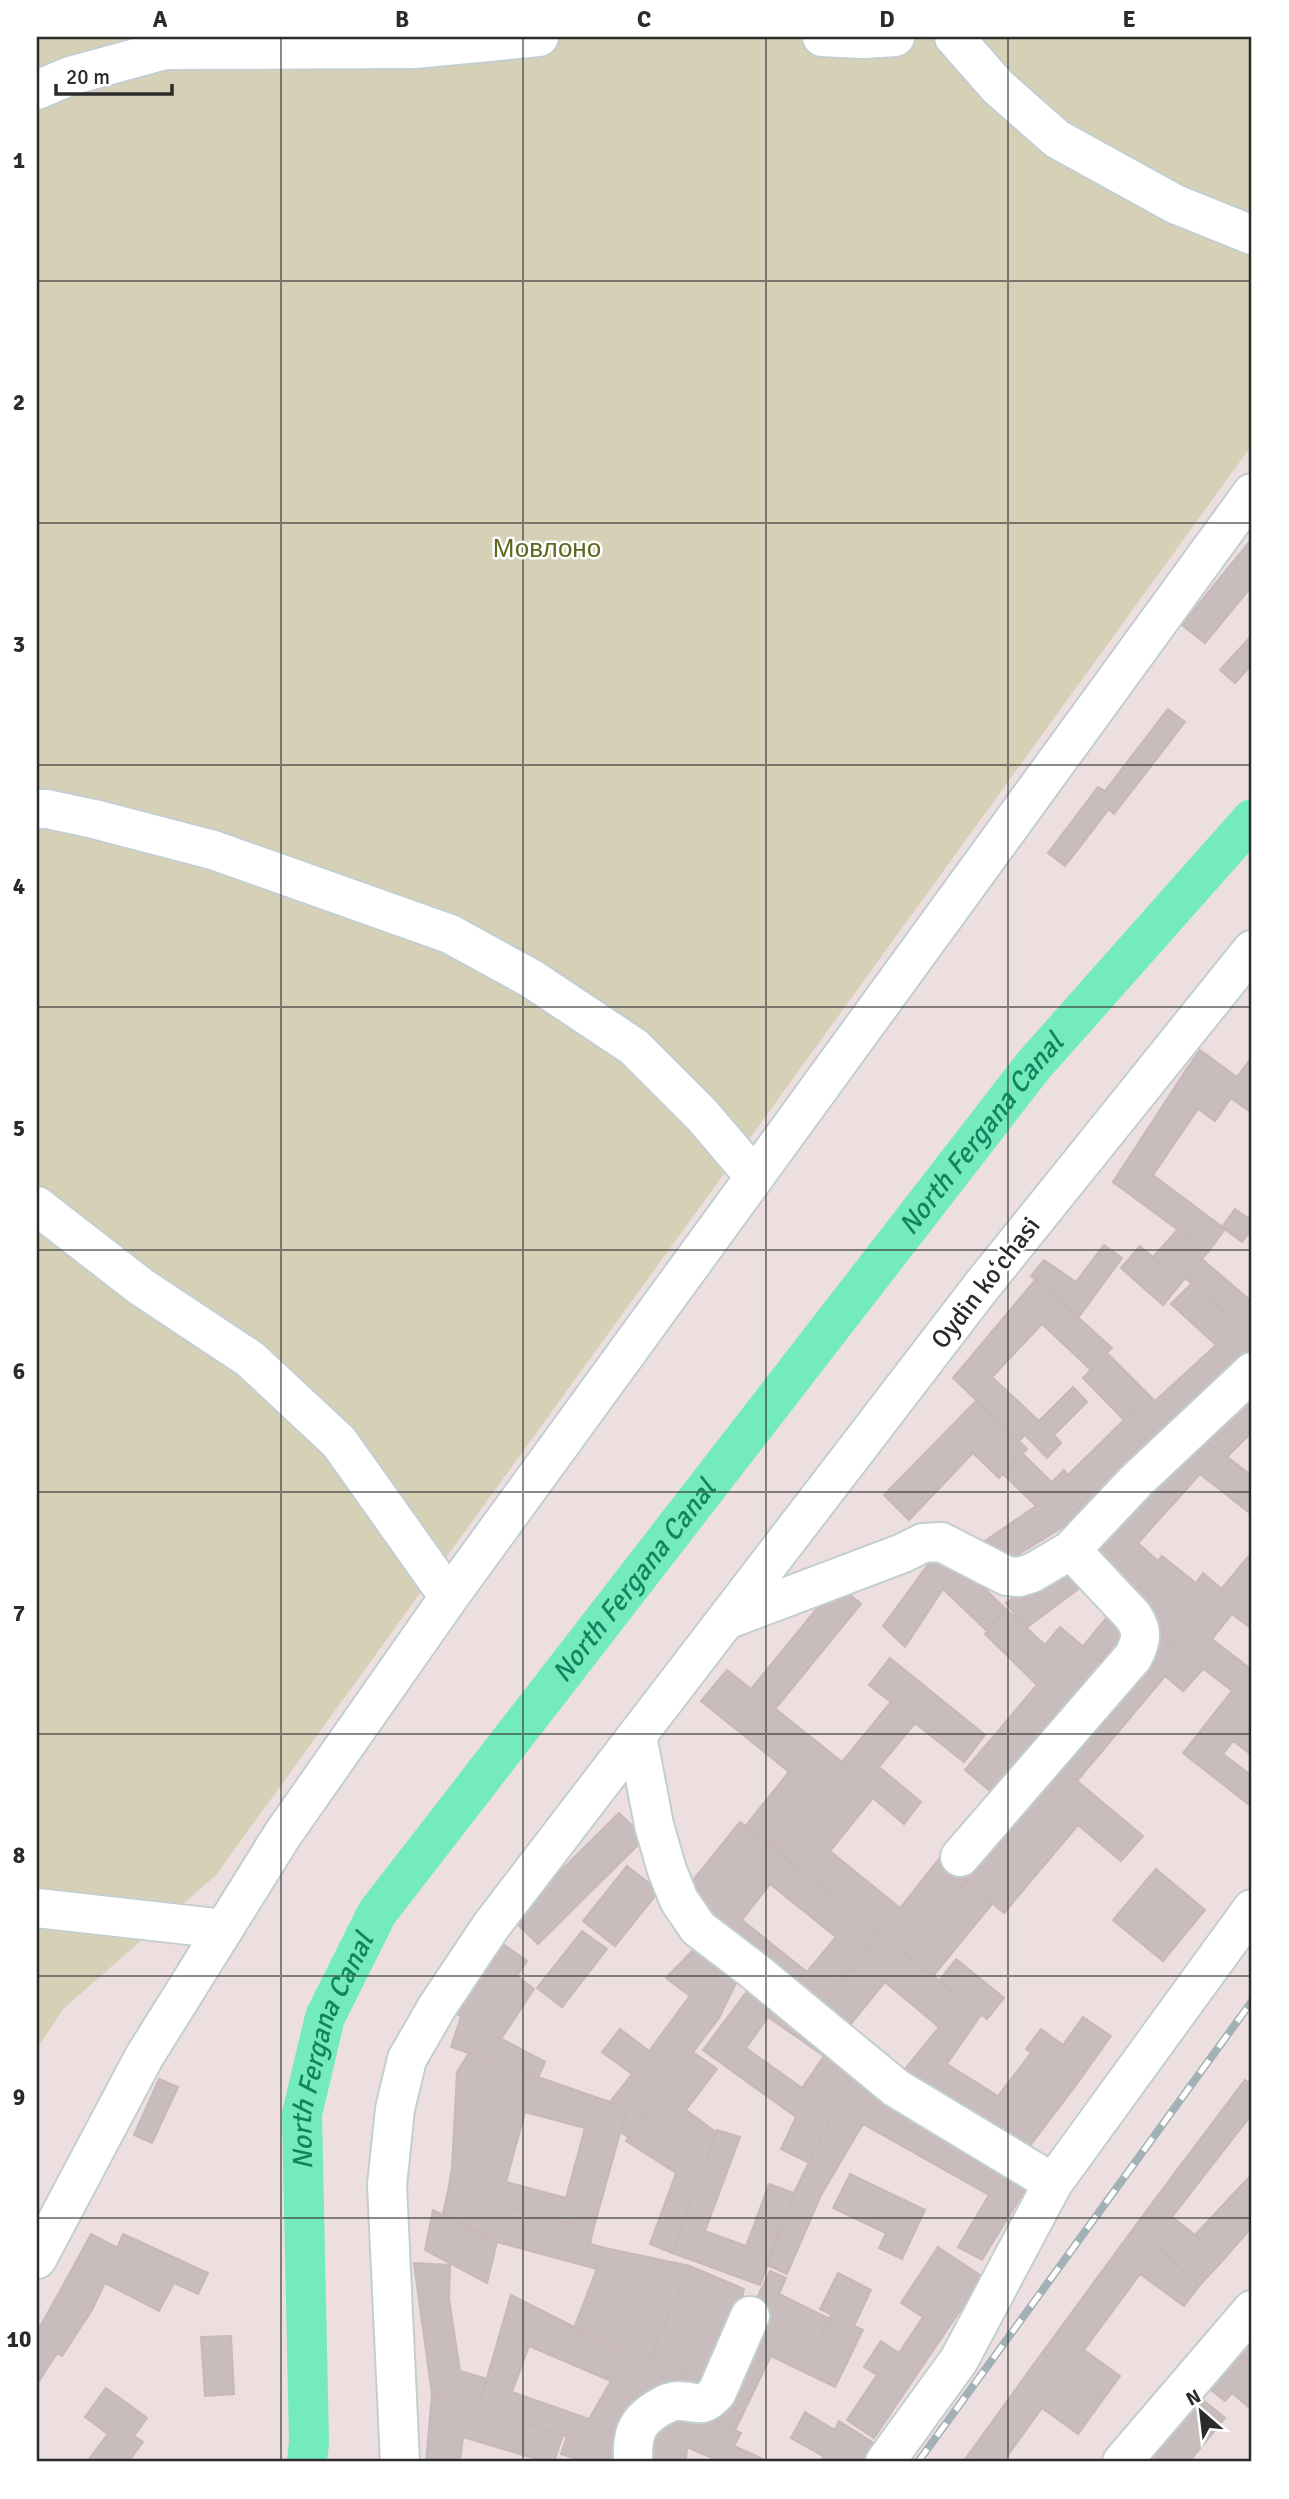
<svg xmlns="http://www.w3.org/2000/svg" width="1289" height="2499" font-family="Signika,sans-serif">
  <rect width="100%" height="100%" fill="#eddedf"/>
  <path fill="#d6d1b6" d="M 37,37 L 1252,37 L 1252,445 L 216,1875 L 63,2009 L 37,2049 Z"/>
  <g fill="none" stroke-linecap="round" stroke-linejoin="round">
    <path stroke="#74ebbc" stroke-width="40" id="s1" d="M 307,2462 L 309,2442 L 302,2114 L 325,2017 L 377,1913 L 1033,1066 L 1252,819"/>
  </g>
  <path fill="#c8bcbd" stroke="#c8b8b8" stroke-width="2" fill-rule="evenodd" d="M 1252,539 L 1252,579 L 1232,563 Z
    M 1232,563 L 1252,579 L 1252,586 L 1205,643 L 1182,625 Z
    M 1252,635 L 1252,664 L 1235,683 L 1220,670 Z
    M 1168,709 L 1185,722 L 1114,814 L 1109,809 L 1065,866 L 1048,853 L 1098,787 L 1105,791 Z
    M 1200,1050 L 1237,1077 L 1252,1057 L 1252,1106 L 1249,1111 L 1188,1067 Z
    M 1188,1067 L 1231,1098 L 1215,1121 L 1198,1109 L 1153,1175 L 1225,1229 L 1208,1252 L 1113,1182 Z
    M 1235,1209 L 1252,1221 L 1252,1228 L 1242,1242 L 1222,1227 Z
    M 1178,1229 L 1208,1252 L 1182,1282 L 1153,1257 Z
    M 1104,1245 L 1122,1258 L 1078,1318 L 1031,1276 L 1044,1260 L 1076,1282 Z
    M 1140,1246 L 1182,1282 L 1163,1305 L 1121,1268 Z
    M 1202,1259 L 1252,1302 L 1252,1335 L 1185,1278 Z
    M 1036,1279 L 1112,1348 L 1091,1370 L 1042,1324 L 992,1377 L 1039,1421 L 1019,1441 L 953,1378 Z
    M 1192,1283 L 1252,1335 L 1252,1353 L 1174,1420 L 1155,1401 L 1216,1345 L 1171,1304 Z
    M 1107,1353 L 1174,1420 L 1158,1437 L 1133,1411 L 1124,1420 L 1083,1378 Z
    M 1252,1377 L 1252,1432 L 1227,1457 L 1195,1432 Z
    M 1073,1387 L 1087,1402 L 1054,1435 L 1061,1443 L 1047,1458 L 1025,1435 Z
    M 977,1400 L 1027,1449 L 999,1478 L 973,1453 L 909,1520 L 884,1495 Z
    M 1133,1411 L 1158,1437 L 1081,1512 L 1052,1482 L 1064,1470 L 1068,1475 Z
    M 1195,1432 L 1252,1476 L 1252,1515 L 1200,1474 L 1138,1543 L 1158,1561 L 1138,1587 L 1173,1613 L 1161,1628 L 1082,1550 Z
    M 1023,1454 L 1084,1514 L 1001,1565 L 982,1543 L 1036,1506 L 1003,1474 Z
    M 941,1547 L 1006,1609 L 987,1631 L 943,1589 L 905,1647 L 883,1626 Z
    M 1252,1552 L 1252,1611 L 1222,1588 Z
    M 1162,1556 L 1196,1583 L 1203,1573 L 1217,1585 L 1171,1644 L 1157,1633 L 1173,1613 L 1138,1587 Z
    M 1066,1559 L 1085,1584 L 1026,1628 L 1006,1603 Z
    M 837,1584 L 861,1604 L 775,1709 L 751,1689 Z
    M 1217,1585 L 1252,1611 L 1252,1629 L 1232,1614 L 1212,1639 L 1252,1670 L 1252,1706 L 1171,1644 Z
    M 1006,1609 L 1045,1645 L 1060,1627 L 1105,1665 L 996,1796 L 965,1770 L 1037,1685 L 985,1634 Z
    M 1113,1610 L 1130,1625 L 1101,1661 L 1083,1646 Z
    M 1157,1633 L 1203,1669 L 1183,1691 L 1165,1676 L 1077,1781 L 1052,1760 Z
    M 890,1658 L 985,1735 L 964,1762 L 915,1723 L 879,1767 L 921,1802 L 904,1824 L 873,1798 L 842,1762 L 891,1702 L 869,1685 Z
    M 727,1670 L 842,1762 L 773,1847 L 746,1825 L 789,1772 L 701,1701 Z
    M 1232,1691 L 1252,1706 L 1252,1755 L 1233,1741 L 1223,1754 L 1252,1776 L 1252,1807 L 1183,1753 Z
    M 1052,1760 L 1143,1836 L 1121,1861 L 1078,1825 L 1004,1913 L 957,1873 Z
    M 842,1762 L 873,1798 L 830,1851 L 900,1908 L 939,1859 L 966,1881 L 906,1954 L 773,1847 Z
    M 619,1813 L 645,1838 L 538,1944 L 512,1919 Z
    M 740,1822 L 880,1933 L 814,2014 L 682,1894 ZM 770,1884 L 836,1937 L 807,1972 L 742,1920 Z
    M 627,1866 L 659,1891 L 615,1946 L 583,1921 Z
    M 1156,1869 L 1205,1910 L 1163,1961 L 1113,1920 Z
    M 966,1881 L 993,1903 L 933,1976 L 906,1954 Z
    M 582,1931 L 607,1949 L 562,2007 L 537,1988 Z
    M 880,1933 L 962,1999 L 939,2027 L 885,1982 L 841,2036 L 814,2014 Z
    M 703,1940 L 739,1977 L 719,2018 L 666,1978 Z
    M 499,1941 L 527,1961 L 517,1976 L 534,1989 L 501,2039 L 461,2017 L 451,2008 Z
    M 956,1959 L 1004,1998 L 987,2019 L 939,1981 Z
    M 754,1982 L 854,2070 L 809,2163 L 781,2149 L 796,2117 L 703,2050 ZM 768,2017 L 824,2056 L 802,2088 L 746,2048 Z
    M 690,1996 L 719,2018 L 628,2137 L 620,2132 L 627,2108 L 610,2102 L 632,2074 L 602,2052 L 620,2029 L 649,2051 Z
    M 962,1999 L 981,2015 L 947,2064 L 998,2096 L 1031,2053 L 1076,2085 L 1020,2159 L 896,2080 Z
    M 461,2017 L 545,2062 L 538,2078 L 451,2047 Z
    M 1083,2017 L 1111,2036 L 1076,2085 L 1026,2049 L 1041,2029 L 1063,2045 Z
    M 693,2052 L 717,2069 L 686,2110 L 716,2132 L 672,2253 L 650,2244 L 676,2173 L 626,2141 Z
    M 469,2053 L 627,2108 L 593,2230 L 448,2191 L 452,2168 L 457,2072 ZM 525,2112 L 585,2128 L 566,2198 L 506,2182 Z
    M 854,2070 L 1032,2178 L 982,2260 L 958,2247 L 989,2195 L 863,2124 L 821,2195 L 787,2274 L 767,2265 L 794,2193 Z
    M 159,2079 L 178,2087 L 152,2143 L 134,2135 Z
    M 1245,2080 L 1252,2085 L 1252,2114 L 1206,2173 L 1186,2158 Z
    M 717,2130 L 740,2137 L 705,2231 L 746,2246 L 753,2228 L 778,2238 L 760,2285 L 672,2253 Z
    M 1186,2158 L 1206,2173 L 1172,2217 L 1225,2258 L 1199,2286 L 1136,2225 Z
    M 850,2174 L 925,2210 L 902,2259 L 879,2248 L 886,2233 L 833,2208 Z
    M 1252,2174 L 1252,2199 L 1239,2188 Z
    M 769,2184 L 794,2193 L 778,2238 L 753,2228 Z
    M 1239,2188 L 1252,2199 L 1252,2227 L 1225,2258 L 1195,2235 Z
    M 448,2191 L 593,2230 L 590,2244 L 605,2248 L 597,2269 L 497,2242 L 443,2213 Z
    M 433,2210 L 497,2242 L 487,2283 L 425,2250 Z
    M 1136,2225 L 1199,2286 L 1184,2306 L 1140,2274 L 1084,2350 L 1120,2376 L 1104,2398 L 1042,2353 Z
    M 91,2234 L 176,2279 L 159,2311 L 105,2283 L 92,2310 L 60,2291 Z
    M 123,2234 L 208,2273 L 198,2294 L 174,2283 L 176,2279 L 117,2248 Z
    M 938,2247 L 983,2277 L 921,2368 L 899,2353 L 923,2317 L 901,2303 Z
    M 605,2248 L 690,2266 L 647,2364 L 574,2328 Z
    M 414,2263 L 450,2265 L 449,2299 L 460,2371 L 487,2379 L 478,2409 L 432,2395 Z
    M 690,2266 L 744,2289 L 733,2338 L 693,2399 L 675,2391 L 689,2372 L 652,2353 Z
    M 770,2271 L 786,2278 L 779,2294 L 830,2319 L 818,2342 L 751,2310 Z
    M 838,2273 L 871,2290 L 854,2326 L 820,2309 Z
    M 60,2291 L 92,2310 L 62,2356 L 37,2341 L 37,2332 Z
    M 511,2295 L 647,2364 L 652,2353 L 689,2372 L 669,2401 L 619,2452 L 478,2409 ZM 529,2346 L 611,2381 L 589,2419 L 512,2392 Z
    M 760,2314 L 818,2342 L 831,2315 L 863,2330 L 835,2387 L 771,2356 L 735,2430 L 709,2418 Z
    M 1252,2324 L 1252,2366 L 1231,2343 Z
    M 231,2336 L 234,2394 L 205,2396 L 201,2337 Z
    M 37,2341 L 57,2353 L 37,2384 Z
    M 881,2341 L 921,2368 L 874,2438 L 847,2420 L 877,2375 L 864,2367 Z
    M 1231,2349 L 1252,2366 L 1252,2410 L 1232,2393 L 1225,2401 L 1203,2384 Z
    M 1042,2353 L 1104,2398 L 1078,2434 L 1042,2408 L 1003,2462 L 963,2462 Z
    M 106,2388 L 147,2418 L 134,2436 L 116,2423 L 108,2434 L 85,2417 Z
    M 1193,2392 L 1225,2418 L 1189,2462 L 1139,2462 Z
    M 432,2395 L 563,2435 L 554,2462 L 546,2462 L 463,2437 L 460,2462 L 426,2462 Z
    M 682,2405 L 741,2433 L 734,2446 L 769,2462 L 721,2462 L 687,2447 L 686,2462 L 643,2462 L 644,2445 Z
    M 805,2412 L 835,2430 L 839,2421 L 880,2447 L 869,2462 L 821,2462 L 823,2456 L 791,2438 Z
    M 116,2423 L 143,2442 L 128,2462 L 87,2462 Z
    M 567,2436 L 619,2452 L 625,2462 L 586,2462 L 561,2454 Z"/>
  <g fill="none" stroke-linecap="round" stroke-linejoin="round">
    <defs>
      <path id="minor" d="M 822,37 L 864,39 L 895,37
        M 954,37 L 998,87 L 1057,139 L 1175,204 L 1252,235
        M 37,90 L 70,76 L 165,50 L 415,49 L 539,37
        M 37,809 L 47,809 L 94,819 L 213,850 L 450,934 L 532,979 L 634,1047 L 702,1115 L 754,1176
        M 37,1206 L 140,1286 L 250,1359 L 339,1442 L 449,1597
        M 726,1620 L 903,1553 L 923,1543 L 941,1542 L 1007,1576 L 1019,1577 L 1032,1573 L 1071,1550 L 1136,1481 L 1252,1372
        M 637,1736 L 654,1825 L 667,1870 L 679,1900 L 698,1928 L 753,1970 L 896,2088 L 1053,2183
        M 960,1857 L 1133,1657 C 1142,1640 1143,1631 1133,1616 L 1071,1550
        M 37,1908 L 224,1929
        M 37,2259 L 144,2057 L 283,1834 L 449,1597 L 1252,493
        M 400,2462 L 387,2185 L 395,2109 L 407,2059 L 437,2007 L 491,1926 L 981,1287 L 1252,950
        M 633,2462 C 633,2450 632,2435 640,2424 C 646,2415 666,2401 677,2401 C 696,2400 701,2411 717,2392 L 750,2316
        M 885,2462 L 959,2360 L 1053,2183 L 1252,1909
        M 1122,2462 L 1252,2310"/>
    </defs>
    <use href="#minor" stroke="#c2cfd1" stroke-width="42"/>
    <use href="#minor" stroke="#fff" stroke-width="38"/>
    <defs>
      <path id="rail" d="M 918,2462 L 1252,2001"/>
    </defs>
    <use href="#rail" stroke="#a1b1b5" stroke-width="8"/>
    <use href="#rail" stroke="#fff" stroke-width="5" stroke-dasharray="16" stroke-linecap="butt"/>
  </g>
  <path fill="none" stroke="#2b2b2b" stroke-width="2" stroke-opacity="0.55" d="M 281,37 L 281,2462M 523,37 L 523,2462M 766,37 L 766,2462M 1008,37 L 1008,2462M 37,281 L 1252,281M 37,523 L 1252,523M 37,765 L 1252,765M 37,1007 L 1252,1007M 37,1250 L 1252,1250M 37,1492 L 1252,1492M 37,1734 L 1252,1734M 37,1976 L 1252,1976M 37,2218 L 1252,2218"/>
  <g text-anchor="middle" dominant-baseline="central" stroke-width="5" stroke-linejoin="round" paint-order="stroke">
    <g font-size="26" fill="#5d671d" stroke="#fff">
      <text x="547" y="549">Мовлоно</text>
    </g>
    <g font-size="26" fill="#2b2b2b" stroke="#fff">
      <text transform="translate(986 1283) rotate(-52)">Oydin koʻchasi</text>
    </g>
    <g font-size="28" font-style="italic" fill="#118560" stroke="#fff">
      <text stroke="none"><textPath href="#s1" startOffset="1550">North Fergana Canal</textPath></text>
      <text stroke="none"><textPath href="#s1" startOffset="984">North Fergana Canal</textPath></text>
      <text stroke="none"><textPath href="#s1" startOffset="416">North Fergana Canal</textPath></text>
    </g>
  </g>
  <rect width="1289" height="2499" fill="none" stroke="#ffffff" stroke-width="77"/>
  <g transform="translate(1201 2412) rotate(332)" stroke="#ffffff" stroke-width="5" paint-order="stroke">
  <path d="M0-5L12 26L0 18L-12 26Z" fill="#2b2b2b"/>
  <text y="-10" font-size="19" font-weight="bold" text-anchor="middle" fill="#2b2b2b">N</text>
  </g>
  <path d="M56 84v10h116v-10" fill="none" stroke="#2b2b2b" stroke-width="3.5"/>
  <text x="66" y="84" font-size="21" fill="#2b2b2b" stroke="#ffffff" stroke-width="5" paint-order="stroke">20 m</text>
  <rect x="38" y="38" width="1212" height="2422" fill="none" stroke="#2b2b2b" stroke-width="2.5"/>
  <g font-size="23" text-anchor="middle" font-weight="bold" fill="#2b2b2b">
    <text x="160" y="27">A</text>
    <text x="402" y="27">B</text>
    <text x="644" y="27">C</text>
    <text x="887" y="27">D</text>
    <text x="1129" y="27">E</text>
    <text x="19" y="168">1</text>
    <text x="19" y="410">2</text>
    <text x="19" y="652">3</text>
    <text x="19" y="894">4</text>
    <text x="19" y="1136">5</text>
    <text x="19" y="1379">6</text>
    <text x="19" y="1621">7</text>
    <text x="19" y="1863">8</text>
    <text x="19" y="2105">9</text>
    <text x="19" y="2347">10</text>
  </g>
</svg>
